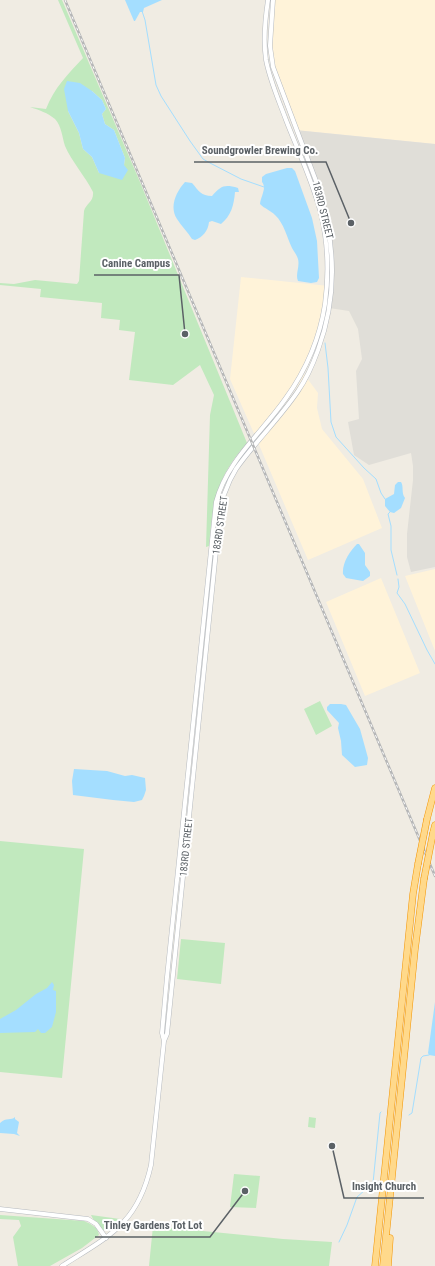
<svg xmlns="http://www.w3.org/2000/svg" width="435" height="1266" font-family="'Roboto Condensed',sans-serif">
  <rect width="100%" height="100%" fill="#f0ece3"/>
  <path fill="#fff3d9" d="M 272,0 L 435,0 L 435,144 L 295,130 L 272,69 L 268,42 Z
    M 241,277 L 329,286 L 329,298 L 324,322 L 316,346 L 305,370 L 286,403 L 256,438 L 230,379 Z
    M 304,374 L 318,393 L 317,408 L 322,429 L 363,479 L 382,528 L 308,560 L 257,440 L 288,404 Z
    M 435,569 L 435,651 L 405,576 Z
    M 381,578 L 420,673 L 365,696 L 326,602 Z"/>
  <path fill="#e0ded8" d="M 295,130 L 435,144 L 435,567 L 411,572 L 407,557 L 407,534 L 413,480 L 413,466 L 411,453 L 369,465 L 354,455 L 348,422 L 359,419 L 356,371 L 362,359 L 358,329 L 349,311 L 329,308 L 331,248 L 319,194 Z"/>
  <path fill="#c1e9be" fill-rule="evenodd" d="M 58,0 L 62,0 L 140,182 L 247,443 C 216,478 213,502 209,546 L 206,547 L 210,415 L 214,395 L 200,365 L 173,385 L 129,380 L 135,332 L 119,330 L 120,320 L 101,318 L 102,303 L 40,297 L 41,289 L 0,285 L 0,283 L 14,284 L 35,280 L 77,284 L 79,281 L 84,211 C 86,203 94,202 93,192 C 85,176 72,162 65,146 C 62,137 62,127 55,119 C 48,113 39,110 30,107 L 46,109 C 54,88 68,74 83,58 ZM 92,91 L 102,100 L 106,109 L 102,114 L 105,124 L 114,130 L 125,158 L 124,165 L 99,173 L 92,157 L 83,149 L 79,133 L 68,111 Z
    M 320,701 L 332,726 L 316,735 L 304,709 Z
    M 0,841 L 84,849 L 62,1078 L 0,1072 Z
    M 181,939 L 225,943 L 221,984 L 177,979 Z
    M 309,1117 L 316,1118 L 315,1128 L 308,1127 Z
    M 234,1174 L 260,1176 L 256,1208 L 230,1207 Z
    M 0,1215 L 84,1221 C 91,1224 98,1227 99,1235 L 82,1248 L 50,1266 L 18,1266 L 13,1237 L 21,1226 L 19,1220 L 0,1219 Z
    M 91,1215 L 120,1219 L 108,1230 L 103,1230 L 93,1219 Z
    M 153,1226 L 283,1239 L 332,1242 L 329,1266 L 149,1266 Z"/>
  <path fill="#a4deff" d="M 125,0 L 162,0 L 144,8 L 143,12 L 140,12 L 135,21 L 134,21 Z
    M 67,81 L 80,83 L 92,91 L 102,100 L 106,109 L 102,114 L 105,124 L 114,130 L 125,158 L 124,165 L 128,170 L 122,180 L 99,173 L 92,157 L 83,149 L 79,133 L 68,111 L 64,89 Z
    M 287,168 L 292,168 L 295,171 L 312,218 L 317,241 L 319,278 L 317,282 L 311,283 L 298,281 C 295,274 300,267 298,259 C 297,255 294,252 292,248 C 287,238 284,223 275,215 C 270,210 265,209 260,204 C 261,196 267,188 262,182 L 262,177 L 266,174 Z
    M 185,182 L 192,183 C 199,191 201,196 212,196 C 221,186 224,184 238,188 L 239,192 L 235,192 C 234,205 231,216 221,224 L 212,221 L 209,222 C 208,231 203,237 195,240 L 192,239 C 188,232 181,226 177,219 C 169,207 176,192 185,182 Z
    M 398,482 L 401,482 C 404,486 401,493 405,498 L 401,508 L 394,513 L 390,512 L 385,506 L 385,499 L 394,494 L 395,485 Z
    M 357,544 L 359,544 L 365,553 L 365,565 L 370,572 L 370,576 L 363,581 L 346,578 L 343,574 C 342,563 350,551 357,544 Z
    M 330,704 L 341,704 L 346,705 L 360,729 L 368,758 L 367,765 L 355,767 L 342,755 L 341,741 L 338,728 L 339,723 L 327,710 L 327,707 Z
    M 74,769 L 107,771 L 125,776 L 132,775 L 145,778 L 146,790 L 144,796 L 142,800 L 134,802 L 113,800 L 73,795 L 72,781 Z
    M 52,982 L 54,985 L 53,990 L 56,991 L 56,1012 L 52,1027 L 45,1033 L 41,1033 L 38,1029 L 35,1032 L 0,1033 L 0,1019 L 16,1010 L 36,994 L 47,988 Z
    M 435,1002 L 435,1056 L 429,1055 L 428,1053 Z
    M 15,1117 L 15,1119 L 19,1122 L 17,1133 L 20,1136 L 14,1134 L 0,1133 L 0,1123 C 6,1117 11,1121 15,1117 Z"/>
  <g fill="none" stroke-linecap="round" stroke-linejoin="round">
    <path stroke="#a4deff" stroke-width="1" d="M 142,11 L 145,20 L 156,85 L 161,96 L 190,141 L 203,159 L 210,163 L 241,179 L 264,187
      M 325,343 L 328,368 L 331,422 L 336,437 L 364,468 L 376,479 L 381,493 L 385,499
      M 390,512 L 388,514 L 391,526 L 391,550 L 397,575
      M 398,579 L 399,587 L 397,593 L 405,604 L 427,650 L 435,664
      M 409,1115 L 412,1113 L 421,1058 L 423,1056 L 429,1055
      M 339,1242 L 347,1225 L 357,1197 L 373,1183 L 380,1113 L 381,1112"/>
    <defs>
      <path id="tertiary" d="M 164,1041 L 162,1033 L 167,977 L 216,502 C 227,460 262,433 286,398 C 306,370 320,337 325,304 C 329,274 328,243 321,214 C 313,182 298,151 286,120 C 279,101 270,81 266,60 C 263,40 265,20 268,0
        M 0,1209 L 88,1219 L 96,1224 L 106,1238
        M 62,1266 C 109,1236 138,1224 151,1165 L 164,1041 L 167,1034 L 221,502 L 230,480 L 236,469 C 255,442 280,418 298,391 C 307,378 313,364 318,350 C 338,295 335,244 319,189 L 273,67 L 270,46 L 273,0"/>
      <path id="motorway" d="M 427,819 L 435,788
        M 433,833 L 435,825
        M 375,1266 L 413,894 L 418,864
        M 383,1266 L 415,949 L 424,879
        M 388,1266 L 390,1238"/>
    </defs>
    <use href="#tertiary" stroke="#b6babf" stroke-width="5"/>
    <use href="#motorway" stroke="#f39400" stroke-width="7"/>
    <use href="#tertiary" stroke="#fff" stroke-width="4"/>
    <use href="#motorway" stroke="#ffd98b" stroke-width="6"/>
    <defs>
      <path id="rail" d="M 65,0 L 435,876"/>
    </defs>
    <use href="#rail" stroke="#b5b6b7" stroke-width="2.5"/>
    <use href="#rail" stroke="#fff" stroke-width="1" stroke-dasharray="3" stroke-linecap="butt"/>
    <defs>
      <path id="motorway-bridge" d="M 418,864 L 427,819
        M 424,879 L 433,833"/>
    </defs>
    <use href="#motorway-bridge" stroke="#f39400" stroke-width="7" stroke-linecap="butt"/>
    <use href="#motorway-bridge" stroke="#ffd98b" stroke-width="6"/>
  </g>
  <g text-anchor="middle" dominant-baseline="central" stroke-width="4" stroke-linejoin="round" paint-order="stroke">
    <g font-size="10" fill="#5b6166" stroke="#fff">
      <text transform="translate(323 210) rotate(76)">183RD STREET</text>
      <text transform="translate(220 525) rotate(-82)">183RD STREET</text>
      <text transform="translate(186 847) rotate(-84)">183RD STREET</text>
    </g>
  </g>
  <path fill="none" stroke="#5b6166" stroke-width="1.5" d="M351 223L326 162H194M185 334L179 275H94M332 1146L344 1198H424M245 1191L210 1237H95"/>
  <g fill="#5b6166" stroke="#fff" stroke-width="1.5">
    <circle cx="351" cy="223" r="4"/>
    <circle cx="185" cy="334" r="4"/>
    <circle cx="332" cy="1146" r="4"/>
    <circle cx="245" cy="1191" r="4"/>
  </g>
  <g font-size="11" text-anchor="middle" font-weight="bold" fill="#5b6166" stroke="#fff" stroke-width="4" stroke-linejoin="round" paint-order="stroke">
    <text x="260" y="154">Soundgrowler Brewing Co.</text>
    <text x="136" y="267">Canine Campus</text>
    <text x="384" y="1190">Insight Church</text>
    <text x="153" y="1229">Tinley Gardens Tot Lot</text>
  </g>
</svg>
